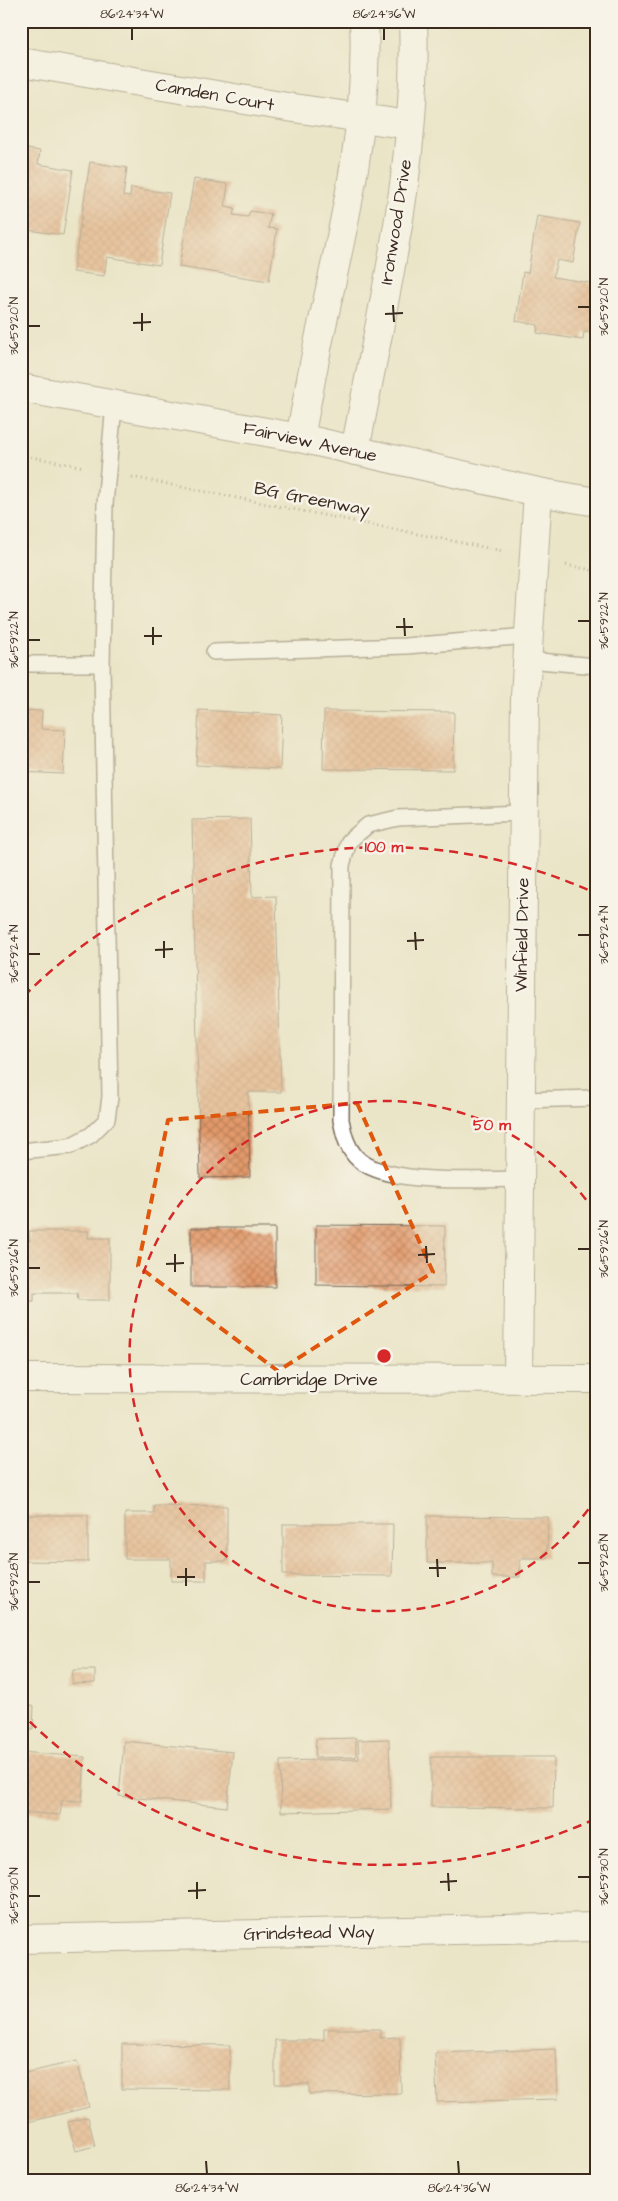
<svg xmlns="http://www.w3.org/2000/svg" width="618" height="2201" font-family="'Architects Daughter',sans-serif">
  <defs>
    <pattern id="building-cross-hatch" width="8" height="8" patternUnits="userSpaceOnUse" patternTransform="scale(1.25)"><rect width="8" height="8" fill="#e39a6b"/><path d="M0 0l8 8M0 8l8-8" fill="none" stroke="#b97e57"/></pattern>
  </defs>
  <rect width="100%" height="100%" fill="#f7f3e8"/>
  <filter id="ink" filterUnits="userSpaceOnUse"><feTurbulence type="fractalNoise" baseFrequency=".02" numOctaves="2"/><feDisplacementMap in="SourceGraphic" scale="10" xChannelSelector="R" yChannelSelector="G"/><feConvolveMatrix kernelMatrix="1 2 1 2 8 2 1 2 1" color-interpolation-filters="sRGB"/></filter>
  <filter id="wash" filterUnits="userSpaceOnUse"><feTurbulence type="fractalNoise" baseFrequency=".0096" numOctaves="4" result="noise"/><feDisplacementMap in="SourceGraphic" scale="20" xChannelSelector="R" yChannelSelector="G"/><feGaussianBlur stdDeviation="1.12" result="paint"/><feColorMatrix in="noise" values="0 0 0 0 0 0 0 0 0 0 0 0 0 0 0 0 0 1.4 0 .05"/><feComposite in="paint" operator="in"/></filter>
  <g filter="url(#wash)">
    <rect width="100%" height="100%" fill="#ebe5c8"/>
    <g id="blocks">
      <path fill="url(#building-cross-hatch)" d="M 21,148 L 40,151 L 38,164 L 73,170 L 63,235 L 21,229 Z
        M 90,162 L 127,168 L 123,196 L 130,197 L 131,188 L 170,193 L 159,265 L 107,257 L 104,276 L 73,272 Z
        M 194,179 L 228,184 L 225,206 L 235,208 L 233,215 L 248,217 L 250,211 L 271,214 L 268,228 L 277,229 L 269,281 L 179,267 Z
        M 537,216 L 580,223 L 573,263 L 557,260 L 553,277 L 597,284 L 597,334 L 584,332 L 583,340 L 537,333 L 538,325 L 516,321 L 523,272 L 528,273 Z
        M 21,710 L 42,711 L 41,729 L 65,730 L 63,774 L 21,772 Z
        M 199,710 L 282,715 L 280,769 L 196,765 Z
        M 324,711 L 454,712 L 453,770 L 323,769 Z
        M 250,819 L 252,897 L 276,896 L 281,1092 L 248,1092 L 250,1177 L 200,1178 L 192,820 Z
        M 316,1225 L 445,1226 L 444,1287 L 316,1285 Z
        M 191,1228 L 275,1228 L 275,1287 L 191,1287 Z
        M 29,1231 L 88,1231 L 88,1238 L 110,1238 L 110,1300 L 78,1300 L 77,1293 L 34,1293 L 34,1301 L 21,1301 L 21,1241 L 30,1241 Z
        M 154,1505 L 227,1506 L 227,1561 L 206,1561 L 206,1581 L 171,1581 L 171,1559 L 125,1559 L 125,1513 L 154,1513 Z
        M 21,1515 L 88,1515 L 88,1562 L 21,1561 Z
        M 427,1516 L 548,1517 L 547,1558 L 520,1558 L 520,1577 L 492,1577 L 492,1563 L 427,1563 Z
        M 283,1524 L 393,1524 L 392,1576 L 283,1575 Z
        M 73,1670 L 95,1670 L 95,1683 L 72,1684 Z
        M 21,1705 L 34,1706 L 33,1729 L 21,1728 Z
        M 356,1738 L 356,1757 L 315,1758 L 316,1739 Z
        M 389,1739 L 391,1809 L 281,1812 L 280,1761 L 359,1759 L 358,1740 Z
        M 124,1741 L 233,1752 L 227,1807 L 119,1796 Z
        M 21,1752 L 85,1757 L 82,1801 L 62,1800 L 60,1815 L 21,1812 Z
        M 431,1757 L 554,1757 L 553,1808 L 431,1807 Z
        M 324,2029 L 380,2029 L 380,2038 L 400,2037 L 401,2093 L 309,2094 L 309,2084 L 275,2084 L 275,2040 L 324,2040 Z
        M 122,2044 L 230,2045 L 230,2090 L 122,2089 Z
        M 556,2049 L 558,2099 L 437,2102 L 435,2053 Z
        M 77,2061 L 89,2107 L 21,2124 L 21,2074 Z
        M 88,2117 L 95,2146 L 76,2151 L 68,2122 Z
        M 365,2175 L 388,2175 L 387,2180 L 365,2180 Z"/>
    </g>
  </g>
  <g filter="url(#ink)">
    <use href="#blocks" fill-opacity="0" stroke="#796b5a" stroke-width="1"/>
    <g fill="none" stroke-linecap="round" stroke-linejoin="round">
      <defs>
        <path id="service" d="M 214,652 L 406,646 L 528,636
          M 527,660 L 597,666
          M 21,664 L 102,664 L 105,504 L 114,405
          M 521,1100 L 597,1098
          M 21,1151 L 70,1146 L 91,1135 L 107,1119 L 110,1097 L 102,664
          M 520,1179 C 480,1179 382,1187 355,1156 C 346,1145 344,1134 341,1120 L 342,865 L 349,841 L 368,825 L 398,818 L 523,813"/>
        <path id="minor" d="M 21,62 L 287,107 L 409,125
          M 300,438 C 307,402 313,366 321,330 C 343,228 369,126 364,21
          M 355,451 C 381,310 419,166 413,21
          M 21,1378 L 597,1379
          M 518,1379 L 525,696 L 538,492
          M 21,1939 L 597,1927"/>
        <path id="primary" d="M 21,388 L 300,438 L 538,492 L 597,502"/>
      </defs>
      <use href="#service" stroke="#796b5a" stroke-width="18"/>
      <use href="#minor" stroke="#796b5a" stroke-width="30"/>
      <use href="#primary" stroke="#796b5a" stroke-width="30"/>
      <path stroke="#796b5a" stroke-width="3" stroke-dasharray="1 4" stroke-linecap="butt" d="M 21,455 L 84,467
        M 132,477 L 503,551
        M 566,565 L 597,571"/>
      <use href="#service" stroke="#fff" stroke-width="15"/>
      <use href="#minor" stroke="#fff" stroke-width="28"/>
      <use href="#primary" stroke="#fff" stroke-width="28"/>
    </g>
  </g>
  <path d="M0 0H618V2201H0ZM 357,1103 L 433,1272 L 278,1371 L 138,1266 L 168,1120 Z" fill="#ebe5c8" fill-opacity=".55" fill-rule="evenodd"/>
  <path fill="none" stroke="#df570d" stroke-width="4" stroke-dasharray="10 6" stroke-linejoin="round" d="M 357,1103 L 433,1272 L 278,1371 L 138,1266 L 168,1120 Z"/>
  <path fill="none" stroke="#3b2a1e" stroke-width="2" d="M 132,28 L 132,40M 384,28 L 384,40M 393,305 L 394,322M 578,307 L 590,307M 142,313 L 142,331M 385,314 L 403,313M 133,323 L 151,322M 28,326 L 40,326M 404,618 L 405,636M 578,621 L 590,621M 153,627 L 153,645M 396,627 L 413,627M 144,636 L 162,636M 28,640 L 40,640M 415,932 L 416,950M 578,935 L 590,935M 164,941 L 164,958M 407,941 L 424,940M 155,950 L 173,949M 28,954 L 40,954M 426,1246 L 427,1263M 578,1249 L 590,1249M 175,1254 L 175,1272M 418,1255 L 435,1254M 166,1264 L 184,1263M 28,1268 L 40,1268M 437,1559 L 438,1577M 578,1563 L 590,1563M 186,1568 L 186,1586M 429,1568 L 446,1568M 177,1577 L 195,1577M 28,1582 L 40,1582M 448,1873 L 449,1891M 578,1877 L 590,1877M 197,1882 L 197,1899M 440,1882 L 457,1881M 188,1891 L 206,1890M 28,1896 L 40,1896M 206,2161 L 207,2174M 458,2161 L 459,2174"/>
  <g fill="none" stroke="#d62828" stroke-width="2.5" stroke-dasharray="9 6">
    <path d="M597 1497A255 255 0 1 1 597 1215"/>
    <path d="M595 1819A509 509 0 0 1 24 1716M24 996A509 509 0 0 1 595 893"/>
  </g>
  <g text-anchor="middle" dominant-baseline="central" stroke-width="5" stroke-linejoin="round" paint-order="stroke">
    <g font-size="18" fill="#3b2a1e" stroke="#f7f3e8">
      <text transform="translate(215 95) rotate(10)">Camden Court</text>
      <text transform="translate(396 222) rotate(-81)">Ironwood Drive</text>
      <text transform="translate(310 442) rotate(12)">Fairview Avenue</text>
      <text transform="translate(312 499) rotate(11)">BG Greenway</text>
      <text transform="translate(522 935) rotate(-89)">Winfield Drive</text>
      <text x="309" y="1379">Cambridge Drive</text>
      <text transform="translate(309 1933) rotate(-1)">Grindstead Way</text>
    </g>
  </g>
  <circle cx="384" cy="1356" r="8" fill="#d62828" stroke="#f7f3e8" stroke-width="2.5"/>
  <g font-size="15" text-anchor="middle" font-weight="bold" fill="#d62828" stroke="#f7f3e8" stroke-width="5" stroke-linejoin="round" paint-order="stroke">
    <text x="384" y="852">100 m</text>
    <text x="492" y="1130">50 m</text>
  </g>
  <rect width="618" height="2201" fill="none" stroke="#f7f3e8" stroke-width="55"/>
  <rect x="28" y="28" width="562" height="2146" fill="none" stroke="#3b2a1e" stroke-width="2"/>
  <g font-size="12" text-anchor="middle" fill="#3b2a1e">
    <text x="132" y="18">86°24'34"W</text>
    <text x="384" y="18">86°24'36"W</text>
    <text transform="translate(604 307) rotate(-90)" y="4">36°59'20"N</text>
    <text transform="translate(14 326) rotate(-90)" y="4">36°59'20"N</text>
    <text transform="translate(604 621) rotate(-90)" y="4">36°59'22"N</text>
    <text transform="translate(14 640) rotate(-90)" y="4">36°59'22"N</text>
    <text transform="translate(604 935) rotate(-90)" y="4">36°59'24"N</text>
    <text transform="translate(14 954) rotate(-90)" y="4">36°59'24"N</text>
    <text transform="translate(604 1249) rotate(-90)" y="4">36°59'26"N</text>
    <text transform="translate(14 1268) rotate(-90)" y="4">36°59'26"N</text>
    <text transform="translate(604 1563) rotate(-90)" y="4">36°59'28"N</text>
    <text transform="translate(14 1582) rotate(-90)" y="4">36°59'28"N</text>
    <text transform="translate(604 1877) rotate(-90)" y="4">36°59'30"N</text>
    <text transform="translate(14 1896) rotate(-90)" y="4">36°59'30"N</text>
    <text x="207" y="2192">86°24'34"W</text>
    <text x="459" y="2192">86°24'36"W</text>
  </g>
</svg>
